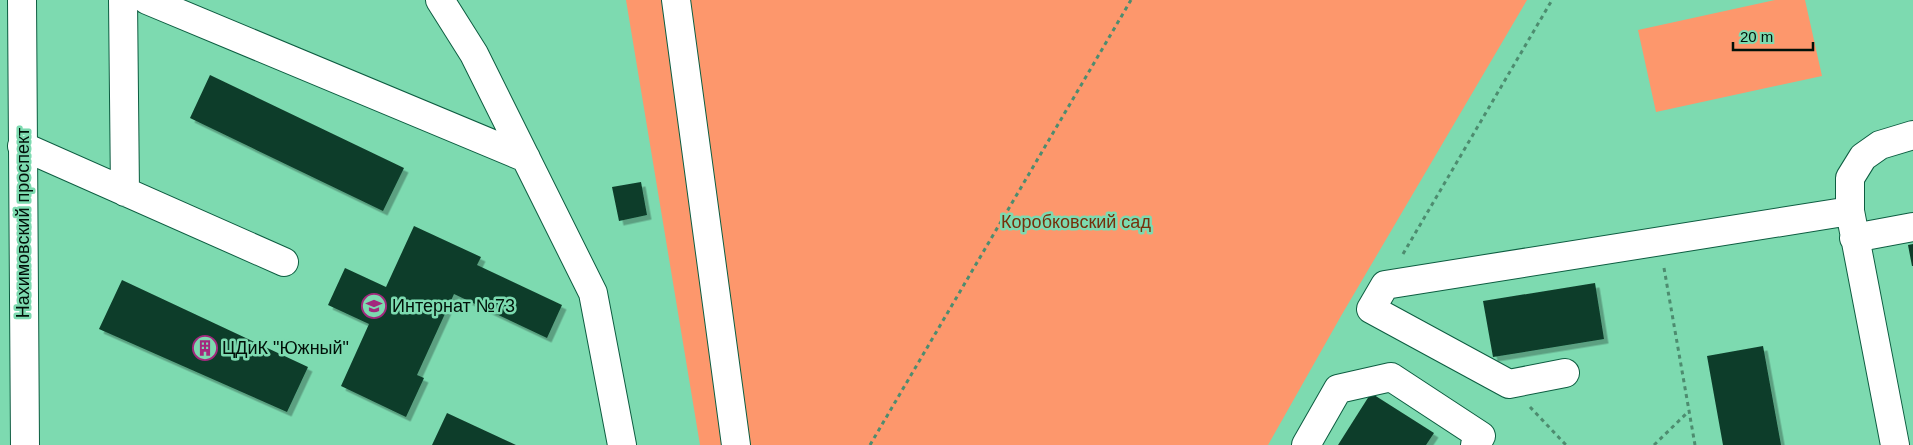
<svg xmlns="http://www.w3.org/2000/svg" width="1913" height="445" font-family="Helvetica,sans-serif">
  <defs>
    <filter id="shadow"><feDropShadow dx="4.5" dy="4.5" stdDeviation="0" flood-color="#0004"/></filter>
  </defs>
  <rect width="100%" height="100%" fill="#7ddab0"/>
  <path fill="#fd976c" d="M 626,0 L 1527,0 L 1341,316 L 1268,445 L 700,445 Z
    M 1775,0 L 1805,0 L 1822,76 L 1656,112 L 1638,30 Z"/>
  <path fill="#0c3c29" filter="url(#shadow)" d="M 210,75 L 404,168 L 383,211 L 190,118 Z
    M 641,182 L 647,215 L 619,221 L 612,187 Z
    M 414,226 L 481,257 L 477,265 L 562,305 L 547,338 L 454,294 L 417,375 L 424,378 L 406,417 L 341,386 L 369,324 L 328,305 L 345,268 L 386,287 Z
    M 1913,244 L 1913,266 L 1912,266 L 1908,245 Z
    M 122,280 L 308,367 L 287,412 L 99,329 Z
    M 1595,283 L 1604,339 L 1493,357 L 1483,301 Z
    M 1763,346 L 1781,445 L 1723,445 L 1707,356 Z
    M 1371,393 L 1434,433 L 1426,445 L 1338,445 Z
    M 447,413 L 516,445 L 432,445 Z"/>
  <g fill="none" stroke-linecap="round" stroke-linejoin="round">
    <defs>
      <path id="minor" d="M 123,0 L 125,192
        M 147,0 L 526,158
        M 440,0 L 474,54 L 593,293 L 622,445
        M 676,0 L 736,445
        M 22,146 L 284,262
        M 1854,238 L 1913,227
        M 1565,373 L 1509,384 L 1371,309 L 1385,285 L 1850,211
        M 1306,445 L 1338,389 L 1391,377 L 1481,436 L 1475,445
        M 1895,445 L 1850,211 L 1850,178 L 1863,157 L 1880,145 L 1913,135"/>
      <path id="major" d="M 22,0 L 25,445"/>
    </defs>
    <use href="#minor" stroke="#0d5d41" stroke-width="30"/>
    <use href="#major" stroke="#0d5d41" stroke-width="30"/>
    <path stroke="#4d8c6f" stroke-width="3" stroke-dasharray="4 4" stroke-linecap="butt" d="M 1403,254 L 1552,0
      M 1664,268 L 1695,445
      M 1530,407 L 1566,445
      M 870,445 L 1131,0
      M 1654,445 L 1689,411"/>
    <use href="#minor" stroke="#fff" stroke-width="28"/>
    <use href="#major" stroke="#fff" stroke-width="28"/>
  </g>
  <defs>
    <symbol id="school-ring" viewBox="-11 -11 22 22"><circle r="9.5" fill="#7ddab0" stroke="#a3287d" stroke-width="1.5"/><path d="M0-5L7-2L0 1L-7-2ZM-4 1L0 2.5L4 1V4Q0 6-4 4Z" fill="#a3287d"/></symbol>
    <symbol id="building-ring" viewBox="-11 -11 22 22"><circle r="9.5" fill="#7ddab0" stroke="#a3287d" stroke-width="1.5"/><path d="M-4-6H4V6H1V3H-1V6H-4ZM-2.5-4.3h1.7v1.8h-1.7ZM.8-4.3h1.7v1.8H.8ZM-2.5-1h1.7V.8h-1.7ZM.8-1h1.7V.8H.8Z" fill="#a3287d"/></symbol>
  </defs>
  <g fill-rule="evenodd">
    <use href="#school-ring" x="360" y="292" width="28" height="28"/>
    <use href="#building-ring" x="191" y="334" width="28" height="28"/>
  </g>
  <g text-anchor="middle" dominant-baseline="central" stroke-width="5" stroke-linejoin="round" paint-order="stroke">
    <g font-size="18" fill="#76300c" stroke="#7ddab0">
      <text x="1076" y="222">Коробковский сад</text>
    </g>
    <g font-size="18" fill="#011109" stroke="#7ddab0">
      <text transform="translate(23 223) rotate(-90)">Нахимовский проспект</text>
    </g>
    <g font-size="18" fill="#011109" stroke="#7ddab0" text-anchor="start">
      <text x="392" y="306">Интернат №73</text>
      <text x="222" y="348">ЦДиК "Южный"</text>
    </g>
  </g>
  <path d="M1733 42v8h80v-8" fill="none" stroke="#011109" stroke-width="2.5"/>
  <text x="1740" y="42" font-size="15" fill="#011109" stroke="#7ddab0" stroke-width="4" paint-order="stroke">20 m</text>
</svg>
